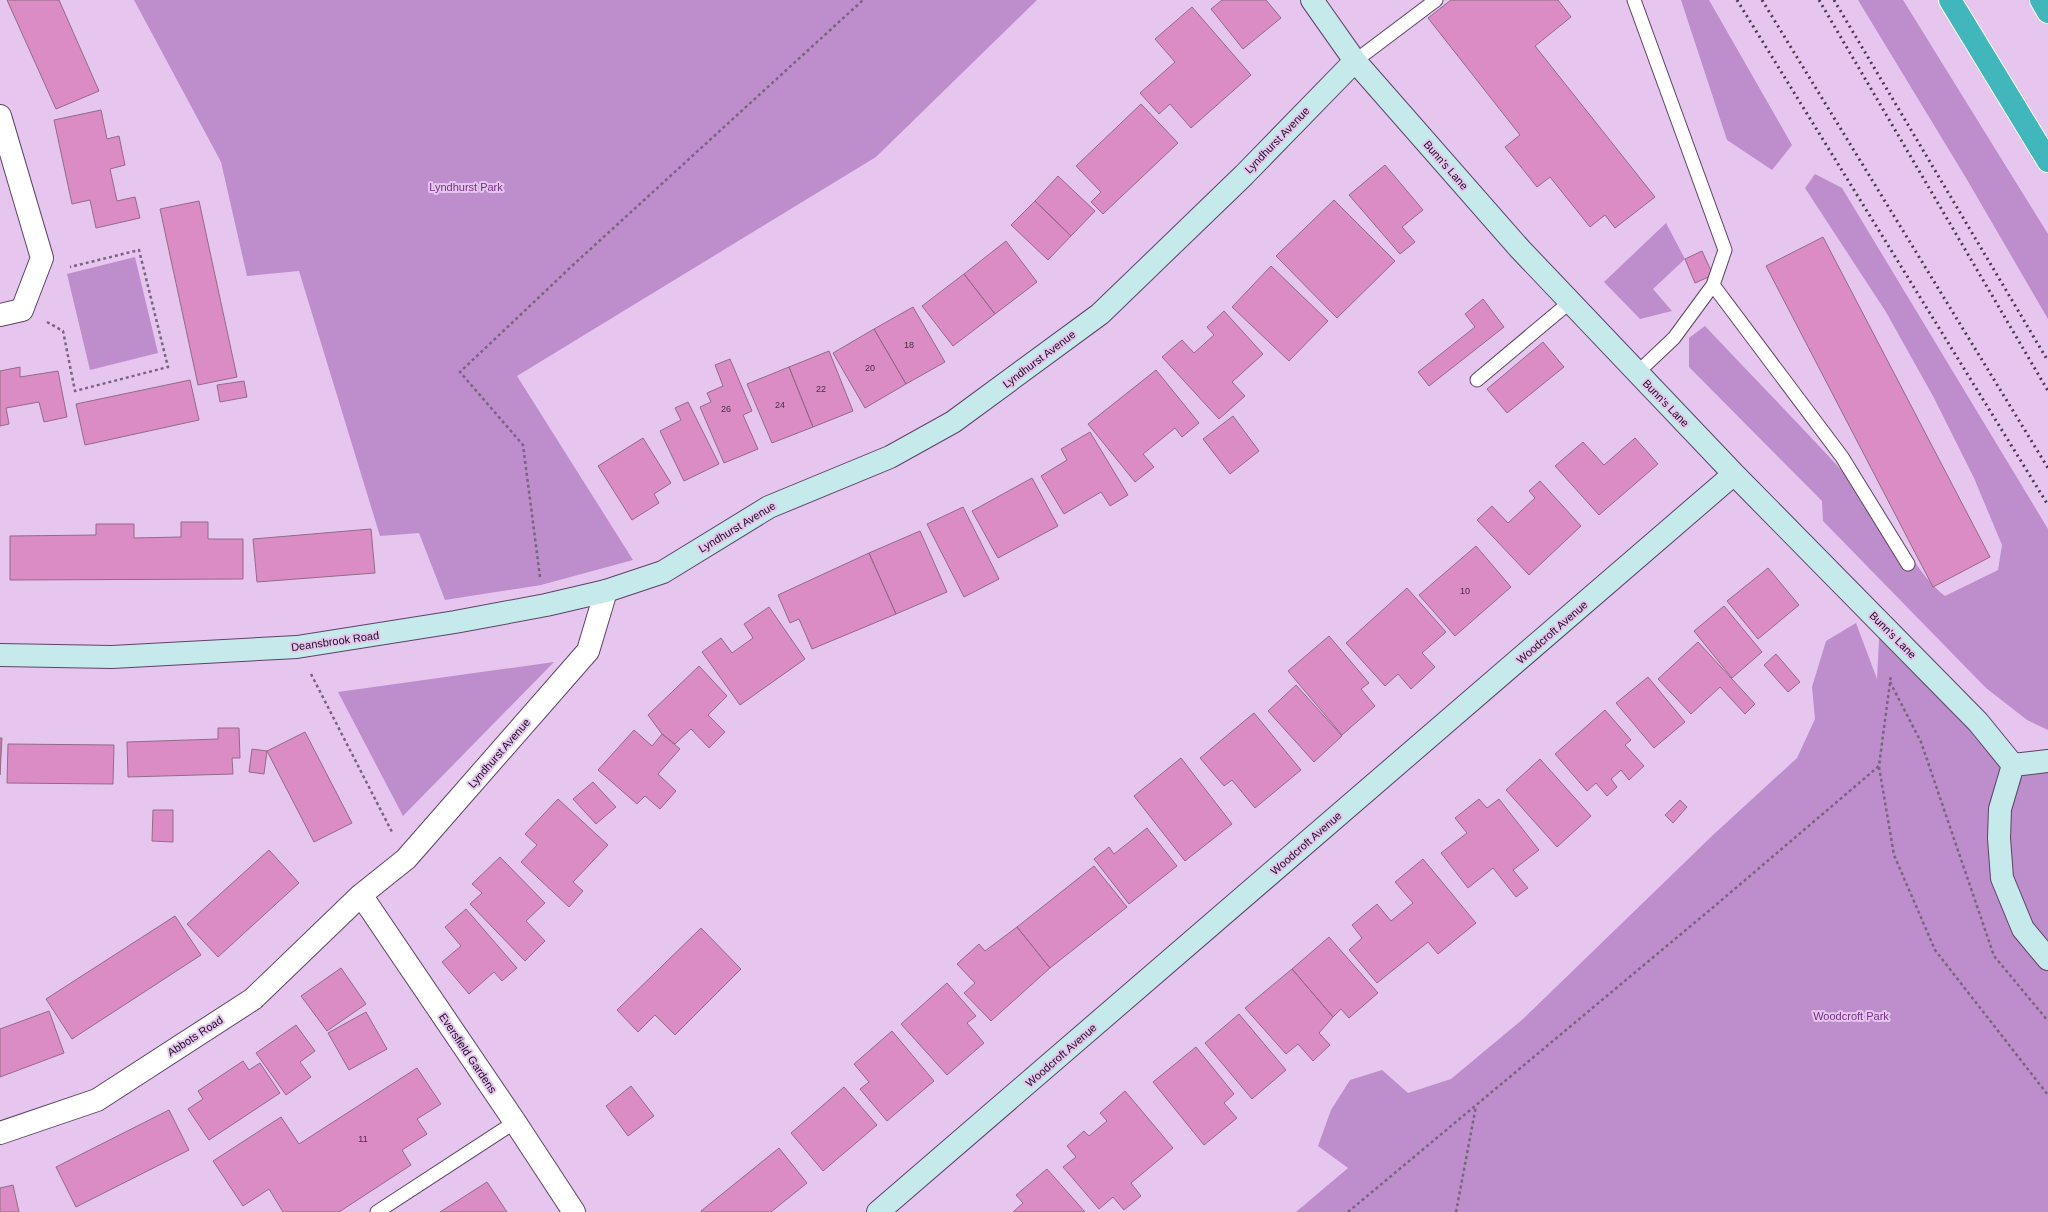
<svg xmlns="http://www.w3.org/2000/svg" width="2048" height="1212" font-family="Helvetica,sans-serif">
  <rect width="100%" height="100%" fill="#e6c6ef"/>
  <path fill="#be8dcc" d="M 134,0 L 1037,0 L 876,157 L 517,376 L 633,560 L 541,585 L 445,600 L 419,533 L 380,536 L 299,271 L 247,276 L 221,162 Z
    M 1681,0 L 1709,0 L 1792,145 L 1772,170 L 1727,140 Z
    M 1858,0 L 1903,0 L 2048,234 L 2048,319 L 1966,178 Z
    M 1815,174 L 1842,188 L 2048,529 L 2048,730 L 2027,720 L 1986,688 L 1823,521 L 1822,501 L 1689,367 L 1689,338 L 1705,326 C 1764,389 1825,450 1882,515 C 1904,541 1918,575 1945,596 L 1998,570 L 2002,545 L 1974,478 L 1934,398 L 1886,312 L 1805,188 Z
    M 1666,223 L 1685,259 L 1653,289 L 1672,311 L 1640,319 L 1604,282 Z
    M 135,257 L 158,353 L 90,370 L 67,274 Z
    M 1880,621 L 2013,765 L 2048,762 L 2048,1212 L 1296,1212 L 1348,1168 L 1318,1146 L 1331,1110 L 1350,1080 L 1382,1070 L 1408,1093 L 1451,1079 L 1523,1019 L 1713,835 L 1797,758 L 1815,719 L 1812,687 L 1826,641 L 1856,623 L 1877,679 Z
    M 554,662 L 403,816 L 338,692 Z"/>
  <path fill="#dc8cc5" stroke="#936a87" d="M 7,0 L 59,0 L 99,91 L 56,109 Z
    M 1222,0 L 1266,0 L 1281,18 L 1243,49 L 1211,9 Z
    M 1451,0 L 1558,0 L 1571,17 L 1535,46 L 1655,197 L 1615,228 L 1605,215 L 1590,227 L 1550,177 L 1537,187 L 1505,147 L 1520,135 L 1428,18 Z
    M 1192,7 L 1251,75 L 1191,128 L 1170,104 L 1159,114 L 1140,93 L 1175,62 L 1155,39 Z
    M 1141,104 L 1178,143 L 1103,214 L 1091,202 L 1101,192 L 1076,166 Z
    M 101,110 L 107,139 L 119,136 L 125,165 L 110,169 L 117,201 L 135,197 L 140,218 L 96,228 L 90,200 L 72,204 L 54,120 Z
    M 1385,165 L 1423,210 L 1402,227 L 1415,242 L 1400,254 L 1349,195 Z
    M 1058,176 L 1095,211 L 1071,236 L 1035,201 Z
    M 1334,200 L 1395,261 L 1337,318 L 1276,256 Z
    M 199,201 L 237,377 L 198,385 L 160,209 Z
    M 1035,201 L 1071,236 L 1048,260 L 1011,225 Z
    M 1823,237 L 1990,557 L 1933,587 L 1766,266 Z
    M 1006,241 L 1037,282 L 995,314 L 964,274 Z
    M 1702,251 L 1713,275 L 1695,283 L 1685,259 Z
    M 1271,266 L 1328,321 L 1289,361 L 1232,307 Z
    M 964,274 L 995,314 L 953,346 L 922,306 Z
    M 1483,299 L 1504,327 L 1429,386 L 1418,372 L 1475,327 L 1465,314 Z
    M 913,307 L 945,362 L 906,384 L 874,329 Z
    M 1224,311 L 1263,354 L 1232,382 L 1245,396 L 1219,419 L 1162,357 L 1182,340 L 1194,353 L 1214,335 L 1207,327 Z
    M 874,329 L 906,384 L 865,408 L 833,353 Z
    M 1543,342 L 1564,367 L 1507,413 L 1487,389 Z
    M 829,351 L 853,411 L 813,427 L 789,367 Z
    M 730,359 L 752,411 L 743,415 L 758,449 L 724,463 L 700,407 L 711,402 L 707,393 L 723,386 L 715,365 Z
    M 20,367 L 20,377 L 58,371 L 67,417 L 44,422 L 39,402 L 6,408 L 9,424 L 0,426 L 0,371 Z
    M 789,367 L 813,427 L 772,443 L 747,384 Z
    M 1156,370 L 1199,423 L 1182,437 L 1175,428 L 1143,454 L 1154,467 L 1135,482 L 1088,424 Z
    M 190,380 L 199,420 L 85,445 L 76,404 Z
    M 244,381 L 247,397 L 220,402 L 217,385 Z
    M 688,402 L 719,464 L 684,481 L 660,431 L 681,420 L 675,408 Z
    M 1233,416 L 1259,451 L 1230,474 L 1203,439 Z
    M 1090,432 L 1128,495 L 1110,506 L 1101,492 L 1064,514 L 1041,476 L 1067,460 L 1061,449 Z
    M 643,438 L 671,483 L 654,494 L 659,503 L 632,520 L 598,466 Z
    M 1635,438 L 1658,464 L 1599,515 L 1555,466 L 1583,442 L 1604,465 Z
    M 1032,478 L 1058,526 L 998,558 L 972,511 Z
    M 1540,481 L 1581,526 L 1529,575 L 1477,520 L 1492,506 L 1508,523 L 1535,498 L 1529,491 Z
    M 963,507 L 999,579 L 964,597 L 927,524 Z
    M 181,522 L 208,522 L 208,539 L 243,539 L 243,579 L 10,580 L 10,536 L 96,535 L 96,524 L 134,524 L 134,538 L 181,537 Z
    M 371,529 L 375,573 L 257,582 L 253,539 Z
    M 920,531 L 947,592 L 896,614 L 869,553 Z
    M 1476,546 L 1511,587 L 1455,636 L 1419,595 Z
    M 869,553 L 896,614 L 812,649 L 799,619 L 790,623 L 778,595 Z
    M 1768,568 L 1799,605 L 1758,639 L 1727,601 Z
    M 1407,588 L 1446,632 L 1422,653 L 1435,667 L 1411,689 L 1398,674 L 1385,686 L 1346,643 Z
    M 1724,606 L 1762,652 L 1732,678 L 1694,631 Z
    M 769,607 L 805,659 L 740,705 L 702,652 L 721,638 L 732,653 L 753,638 L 744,624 Z
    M 1329,636 L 1369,683 L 1361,689 L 1375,706 L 1342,735 L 1288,671 Z
    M 1698,642 L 1755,704 L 1745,714 L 1720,687 L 1691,714 L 1658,679 Z
    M 1776,654 L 1800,682 L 1788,692 L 1764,665 Z
    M 699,666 L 727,696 L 708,715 L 725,732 L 709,748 L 691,729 L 675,744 L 662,734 L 648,715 Z
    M 1648,677 L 1685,722 L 1654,748 L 1616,703 Z
    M 1296,685 L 1342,736 L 1314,762 L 1268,711 Z
    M 1605,710 L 1631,740 L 1625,745 L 1644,766 L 1629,780 L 1621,770 L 1611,779 L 1617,787 L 1607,796 L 1596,783 L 1587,791 L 1555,754 Z
    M 1254,713 L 1301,770 L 1255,808 L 1232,780 L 1224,786 L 1200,758 Z
    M 218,728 L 239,728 L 240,758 L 232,758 L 233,774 L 128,777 L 127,742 L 218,739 Z
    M 634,730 L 652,746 L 662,734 L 680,749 L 658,774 L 676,791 L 660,809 L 645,796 L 637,804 L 598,770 Z
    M 305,732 L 352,823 L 314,842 L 267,751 Z
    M 0,738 L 2,738 L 0,775 Z
    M 8,744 L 114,745 L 113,784 L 7,783 Z
    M 252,749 L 267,751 L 264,774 L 249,772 Z
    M 1181,758 L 1232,824 L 1185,861 L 1134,796 Z
    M 1540,759 L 1591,816 L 1557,847 L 1506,790 Z
    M 593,782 L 616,807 L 596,824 L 573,799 Z
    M 558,799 L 608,845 L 573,882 L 583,891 L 569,907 L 521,862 L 537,845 L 525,834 Z
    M 1479,799 L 1487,808 L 1499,799 L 1539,850 L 1513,870 L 1528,888 L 1516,897 L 1493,868 L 1468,888 L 1441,853 L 1467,833 L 1455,818 Z
    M 1680,800 L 1687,807 L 1673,823 L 1665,815 Z
    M 153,810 L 173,810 L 173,842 L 152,841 Z
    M 1147,828 L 1177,866 L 1129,904 L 1094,859 L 1109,847 L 1114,854 Z
    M 269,850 L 299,883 L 218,957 L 187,924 Z
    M 500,857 L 545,903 L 526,921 L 545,941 L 525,961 L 470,904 L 482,893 L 472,884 Z
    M 1423,859 L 1476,923 L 1438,954 L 1428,942 L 1377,983 L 1349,950 L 1362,938 L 1352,925 L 1377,904 L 1391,921 L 1413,903 L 1395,882 Z
    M 1094,866 L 1127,907 L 1050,968 L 1017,927 Z
    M 466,909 L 517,968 L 502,981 L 494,972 L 469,994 L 442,962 L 461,946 L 445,927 Z
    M 175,916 L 201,955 L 72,1039 L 46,999 Z
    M 1017,927 L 1050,968 L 991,1021 L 964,993 L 975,983 L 957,964 L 979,944 L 985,951 Z
    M 701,928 L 741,969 L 675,1035 L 655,1015 L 638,1032 L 617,1010 Z
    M 1329,937 L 1378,993 L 1349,1018 L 1341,1009 L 1333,1017 L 1292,969 Z
    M 341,968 L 366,1004 L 327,1031 L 301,996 Z
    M 1292,969 L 1333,1017 L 1319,1033 L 1330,1045 L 1313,1061 L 1298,1044 L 1286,1054 L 1245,1008 Z
    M 947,983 L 976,1016 L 967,1023 L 984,1043 L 947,1075 L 901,1024 Z
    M 49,1011 L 64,1053 L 0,1077 L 0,1029 Z
    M 366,1012 L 387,1049 L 349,1070 L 328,1033 Z
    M 1239,1014 L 1286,1070 L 1252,1099 L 1205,1043 Z
    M 296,1025 L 315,1051 L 300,1062 L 311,1077 L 286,1095 L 256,1053 Z
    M 892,1031 L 934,1081 L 887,1121 L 860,1089 L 869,1082 L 854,1064 Z
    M 1196,1047 L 1234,1094 L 1224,1103 L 1237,1118 L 1204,1145 L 1153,1082 Z
    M 243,1061 L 249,1070 L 260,1063 L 280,1093 L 209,1140 L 188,1109 L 203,1099 L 198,1091 Z
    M 417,1068 L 441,1104 L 417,1119 L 427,1134 L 402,1150 L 411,1165 L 339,1212 L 283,1212 L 269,1189 L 243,1206 L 213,1161 L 281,1117 L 299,1144 Z
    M 631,1086 L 654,1116 L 628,1136 L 606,1106 Z
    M 844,1087 L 877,1125 L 823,1171 L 791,1133 Z
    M 1125,1091 L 1173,1148 L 1131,1183 L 1141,1196 L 1124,1210 L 1113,1197 L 1099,1209 L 1063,1167 L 1076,1157 L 1067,1146 L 1084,1131 L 1089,1136 L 1107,1121 L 1100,1113 Z
    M 169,1110 L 189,1150 L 76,1207 L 56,1167 Z
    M 779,1148 L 807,1183 L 771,1212 L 702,1212 L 701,1211 Z
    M 1047,1169 L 1085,1212 L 1013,1212 L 1023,1203 L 1016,1195 Z
    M 487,1182 L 507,1212 L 440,1212 Z
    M 13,1185 L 19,1212 L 0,1212 L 0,1188 Z"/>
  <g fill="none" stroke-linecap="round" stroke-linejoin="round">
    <defs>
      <path id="lane" d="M 1634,0 L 1725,250 L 1713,285 L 1674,338 L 1637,373
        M 1355,61 L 1436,0
        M 1713,285 L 1842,457 L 1908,564
        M 1477,380 L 1570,302
        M 377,1212 L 515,1122"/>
      <path id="street" d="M 0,116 L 42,258 L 22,310 L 0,315
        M 361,895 L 515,1122 L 574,1212
        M 0,1133 L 97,1100 L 253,999 L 361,895 L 406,859 L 588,651 L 606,591"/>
      <path id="secondary" d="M 1312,0 L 1355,61 L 1520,249 L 1734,474 L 1978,722 L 2013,765
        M 0,655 L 112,657 L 297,647 L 455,622 L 546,605 L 606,591 L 663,572 L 769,507 L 890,457 L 953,422 L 1100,314 L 1244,175 L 1355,61
        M 2013,765 L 2000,809 L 1999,838 L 2002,878 L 2023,929 L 2048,959
        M 2013,765 L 2048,761
        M 878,1212 L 1734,474"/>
      <path id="highway" d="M 1950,0 L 2048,161
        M 2041,0 L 2048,12"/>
    </defs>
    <use href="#lane" stroke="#5e4366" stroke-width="15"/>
    <use href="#street" stroke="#5e4366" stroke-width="24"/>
    <use href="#secondary" stroke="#5e4366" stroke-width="24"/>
    <use href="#highway" stroke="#fff" stroke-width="24"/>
    <path stroke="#79647f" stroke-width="2.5" stroke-dasharray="3 3" stroke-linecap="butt" d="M 47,322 L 63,331 L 75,391 L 168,367 L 139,250 L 70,267
      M 540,577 L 523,445 L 460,372 L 573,265 L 863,0
      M 311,674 L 392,832
      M 1890,682 L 1921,742 L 1994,956 L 2048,1021
      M 1879,767 L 1894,855 L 1935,950 L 2048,1095
      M 1348,1212 L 1717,904 L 1879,766 L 1891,675
      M 1456,1212 L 1476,1106"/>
    <use href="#lane" stroke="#fff" stroke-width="13"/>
    <use href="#street" stroke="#fff" stroke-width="22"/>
    <use href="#secondary" stroke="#c6e9eb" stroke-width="22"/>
    <use href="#highway" stroke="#42b7bb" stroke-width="22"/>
    <path stroke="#49394e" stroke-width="3" stroke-dasharray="2 4" stroke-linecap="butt" d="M 1737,0 L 2048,505
      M 1762,0 L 2048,468
      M 1819,0 L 2048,391
      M 1834,0 L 2048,361"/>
  </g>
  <g text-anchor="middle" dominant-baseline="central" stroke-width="4" stroke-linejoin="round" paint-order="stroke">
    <g font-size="9" fill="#492d46">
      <text x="909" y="345">18</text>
      <text x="870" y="368">20</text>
      <text x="821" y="389">22</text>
      <text x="780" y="405">24</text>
      <text x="726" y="409">26</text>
      <text x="1465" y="591">10</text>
      <text x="363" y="1139">11</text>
    </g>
    <g font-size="11" fill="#180d1c" stroke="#e6c6ef">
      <text transform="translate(1277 140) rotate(-46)">Lyndhurst Avenue</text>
      <text transform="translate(1446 165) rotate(49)">Bunn's Lane</text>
      <text transform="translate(1039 359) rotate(-37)">Lyndhurst Avenue</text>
      <text transform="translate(1666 403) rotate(46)">Bunn's Lane</text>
      <text transform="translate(737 527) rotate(-31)">Lyndhurst Avenue</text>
      <text transform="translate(1552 632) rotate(-41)">Woodcroft Avenue</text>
      <text transform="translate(1893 635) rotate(45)">Bunn's Lane</text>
      <text transform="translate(335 641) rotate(-8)">Deansbrook Road</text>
      <text transform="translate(499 753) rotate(-49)">Lyndhurst Avenue</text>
      <text transform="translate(1306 843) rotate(-41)">Woodcroft Avenue</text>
      <text transform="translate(195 1036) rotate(-33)">Abbots Road</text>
      <text transform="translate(468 1053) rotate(56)">Eversfield Gardens</text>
      <text transform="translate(1061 1055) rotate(-41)">Woodcroft Avenue</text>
    </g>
    <g font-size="11" fill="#743086" stroke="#e6c6ef">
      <text x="466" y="187">Lyndhurst Park</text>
      <text x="1851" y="1016">Woodcroft Park</text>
    </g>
  </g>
</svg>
